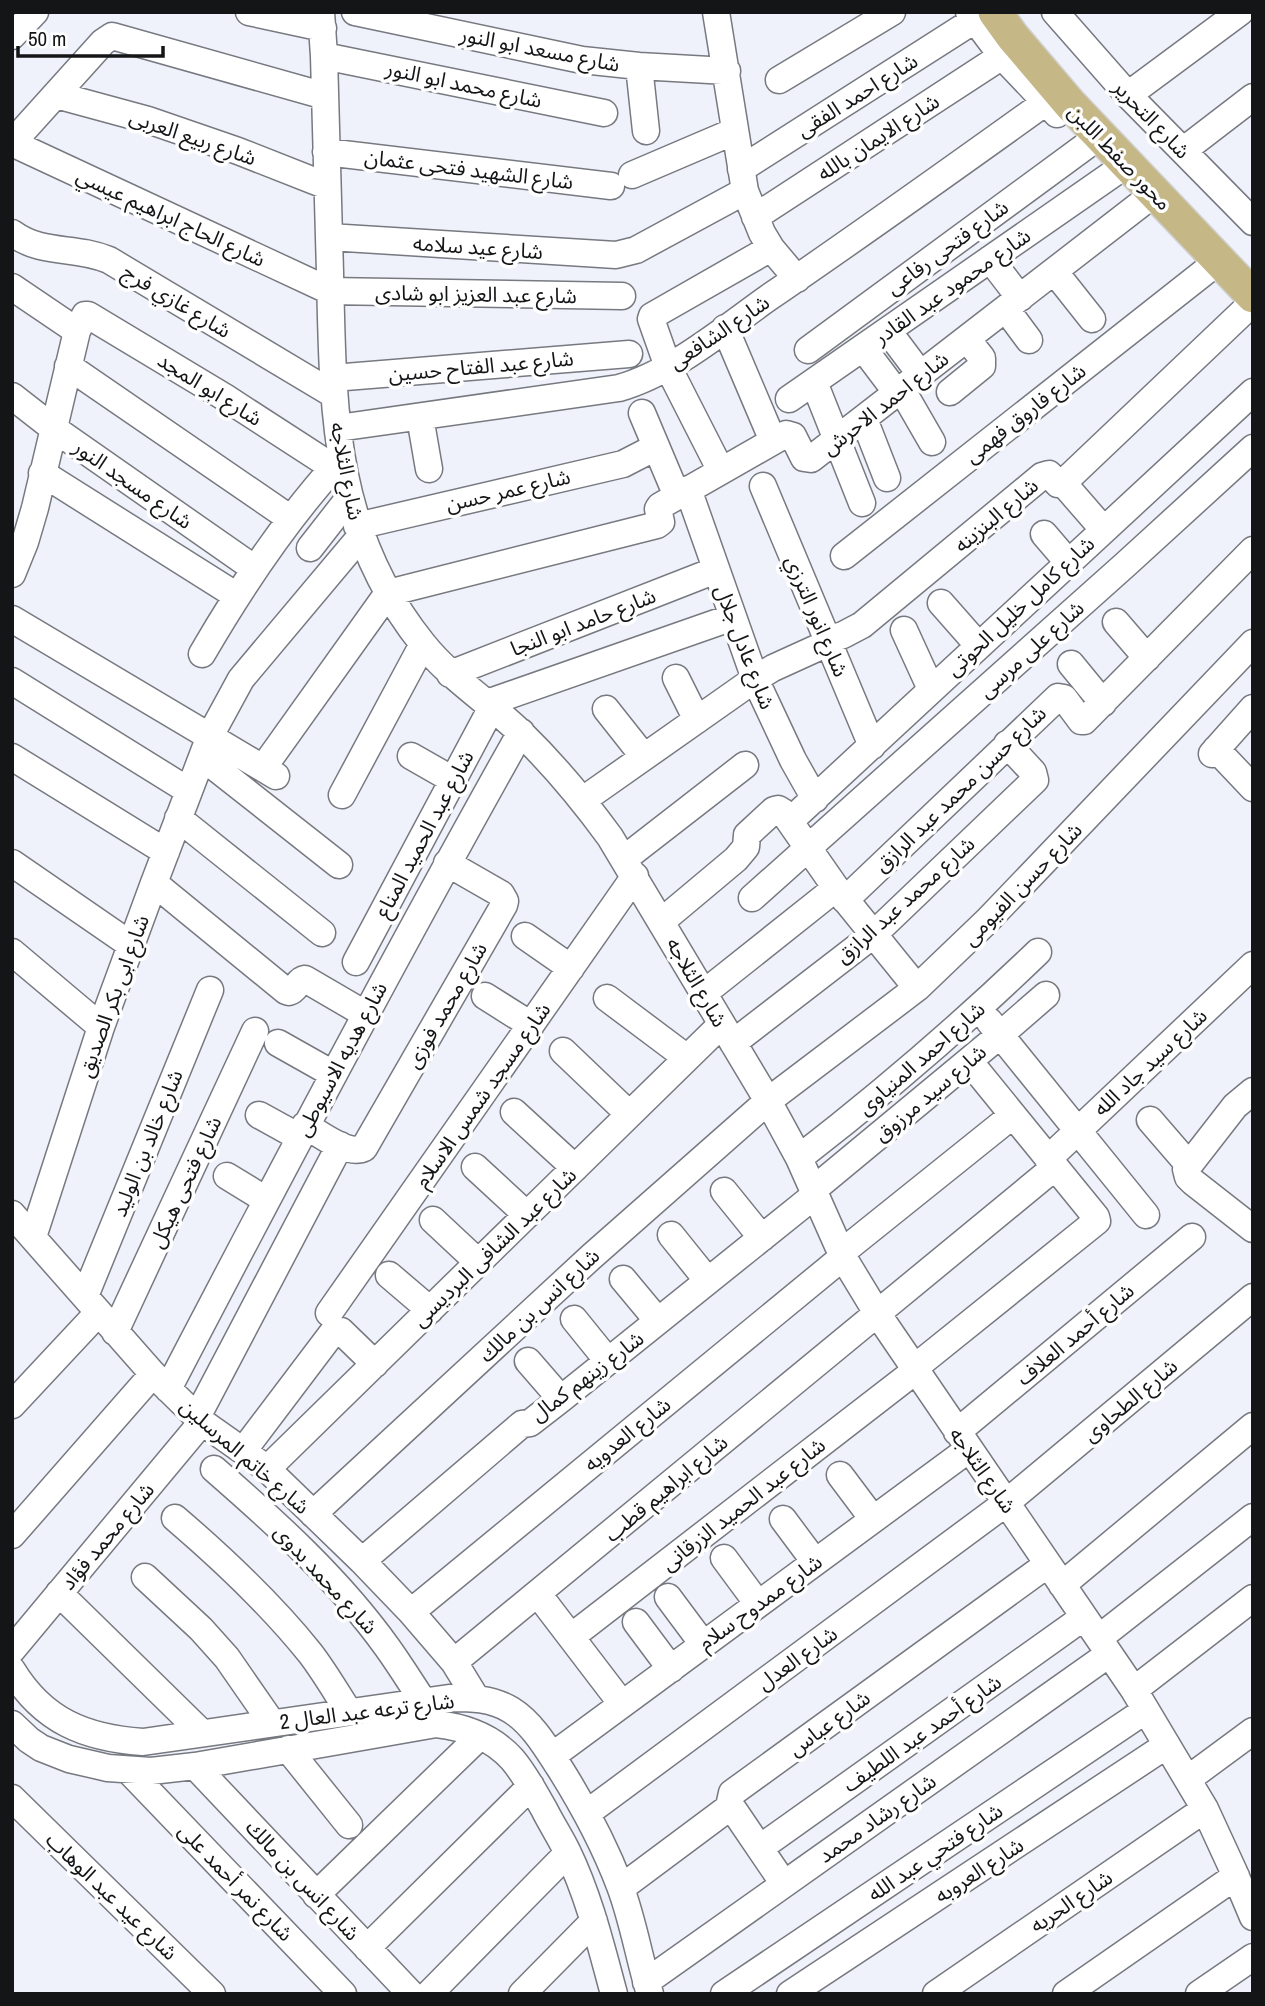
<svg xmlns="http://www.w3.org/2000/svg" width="1265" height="2006" font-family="'Archivo Narrow','Noto Sans Arabic',sans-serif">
  <rect width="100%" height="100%" fill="#f0f2fb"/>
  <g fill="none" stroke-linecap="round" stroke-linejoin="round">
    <defs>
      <path id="minor" d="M 249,12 L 323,28
        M 321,12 L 324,56 C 326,128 328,200 330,273 C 333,410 332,531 423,644 C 451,679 489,702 521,733 C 554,765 583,800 610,837 L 768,1101 L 799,1158 L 843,1257 L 877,1313 L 1134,1690 L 1205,1809 L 1234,1872 L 1253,1917
        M 355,12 L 582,60 L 639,66 L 727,71
        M 716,12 L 745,191 L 762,233 L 771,248 L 797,279
        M 969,12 L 1002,56 L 1057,114
        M 1055,12 L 1128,95 L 1253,222
        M 12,36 L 35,12
        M 324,56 L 604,113
        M 639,66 L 646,131
        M 779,80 L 892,12
        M 56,95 L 148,120 L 238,151 L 327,186
        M 1128,95 L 1240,12
        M 12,143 L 330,291 L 622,296
        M 12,143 L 103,42 L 112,36 L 325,96
        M 1184,150 L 1253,97
        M 326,152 L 611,186
        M 741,169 L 973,21
        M 632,175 L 735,131
        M 755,217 L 1002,56
        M 12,233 C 44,256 73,245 109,260 L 333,394
        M 329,237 L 616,255 L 636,250 L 745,191
        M 990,259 L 1020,298
        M 1054,271 L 1092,319
        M 12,287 L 77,331
        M 1006,309 L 1029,340
        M 725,328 L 773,441
        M 888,331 L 921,375
        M 863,348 L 897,393
        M 808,350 L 1087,145
        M 68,366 L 291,519
        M 333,378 L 629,354
        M 814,382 L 862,503
        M 902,390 L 932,442
        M 950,392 L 982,366 L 982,358 L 967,339
        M 12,396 L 53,428 L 255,569
        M 789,399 L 1114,173
        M 642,413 L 677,496
        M 420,417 L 429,469
        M 864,419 L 887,478
        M 338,428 L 619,388 C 672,373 723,330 768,298 C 862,234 954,168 1046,102
        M 721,471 L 668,367 L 651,319 L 652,316 L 771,248
        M 42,473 L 237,596
        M 1063,483 L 1103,529
        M 763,486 L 872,746
        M 688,489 L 755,679 L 793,760 L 815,799
        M 357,526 L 623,464 L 656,447
        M 1044,534 L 1068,562
        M 310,548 L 349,498
        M 844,556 L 1207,270
        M 12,574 L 25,542 L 35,508 L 77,331 L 85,315 L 88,315 L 226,398 L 334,468
        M 941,603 L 978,645
        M 12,619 L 276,776
        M 1116,622 L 1147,658
        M 904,630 L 931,689
        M 827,640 L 843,635 L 862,625 L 1042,476 L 1049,474 L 1058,484 L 1063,483 L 1245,310
        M 202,654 C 242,585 287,518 341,459
        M 1071,664 L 1103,703
        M 450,674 L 716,570
        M 676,678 L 697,720
        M 12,681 L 189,791
        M 487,703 L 733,617
        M 606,709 L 644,757
        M 1216,749 L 1253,788
        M 1212,754 L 1253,708
        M 411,756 L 453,780
        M 12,757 L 166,852
        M 202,757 L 339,865
        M 263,768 L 388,593 L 657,525 L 661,522 L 658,509 L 660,506 L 786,434 L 793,436 L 804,458 L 811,459 L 1142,203
        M 342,795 L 423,644
        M 583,800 L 755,679 L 773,668 L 828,643
        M 178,818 L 322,933
        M 790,821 L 1253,392
        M 624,859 L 745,765
        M 12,863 L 131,945
        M 154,883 L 286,991 L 289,992 C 297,990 297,980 305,979 L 365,1014
        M 752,898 L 1126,564 L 1253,448
        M 845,900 L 1058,697 L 1064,698 L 1081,721 L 1084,721 L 1253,550
        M 662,921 L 736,859 L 746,847 L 747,835 L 774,810 L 778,809 L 783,812 L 836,888 L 917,988
        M 525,936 L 571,968
        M 12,952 L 101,1027
        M 356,962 L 492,707
        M 704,993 L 836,888
        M 485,996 L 531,1025
        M 607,998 L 687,1058
        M 989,1021 L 1146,1215
        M 278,1043 L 333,1074
        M 733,1043 L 873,935 L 1035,780 L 1033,772 L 1007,744
        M 563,1051 L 629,1114
        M 1253,1091 L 1235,1106 L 1186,1169 L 1188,1177 L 1193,1182 L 1253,1229
        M 514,1112 L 575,1168
        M 259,1115 L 299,1137
        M 1150,1120 L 1188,1164
        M 305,1125 C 320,1134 348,1156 364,1148 L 504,905 L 505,901 L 501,894 L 447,863
        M 799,1158 C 883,1093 961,1026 1038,952
        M 1048,1159 L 1253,965
        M 475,1167 L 527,1215
        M 227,1176 L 266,1200
        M 813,1190 L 1000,1035 L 1046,995
        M 724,1191 L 762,1238
        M 12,1214 L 153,1374 L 202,1422 L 243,1451 L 267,1469 L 362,1561 L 411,1612 L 454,1662 L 476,1698
        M 433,1220 L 479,1263
        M 671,1235 L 708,1281
        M 33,1237 L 101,1027 L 154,883 L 210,736 L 241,679 L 361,536
        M 841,1253 L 1013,1115
        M 389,1275 L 430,1310
        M 623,1279 L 658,1321
        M 85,1296 L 210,990
        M 329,1313 L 635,876
        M 574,1319 L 608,1361
        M 115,1332 L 255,1031
        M 528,1361 L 561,1399
        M 913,1369 L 1097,1221 L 1096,1217 L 969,1061
        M 168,1389 C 283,1168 399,949 521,732
        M 12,1405 L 98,1313
        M 197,1417 L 340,1145
        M 957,1432 L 1192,1237
        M 243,1451 L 333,1332 L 341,1331 L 375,1364
        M 214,1469 C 276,1523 339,1580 387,1647 C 400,1665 411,1683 423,1701
        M 267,1469 L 722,1024
        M 840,1475 L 873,1519
        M 313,1514 L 591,1257 L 768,1101 L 917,988 L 987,921 L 1253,643
        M 175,1518 C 224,1560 270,1603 310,1653 C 324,1671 336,1692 349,1712
        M 783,1519 L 815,1562
        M 12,1535 L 153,1374
        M 724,1558 L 758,1604
        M 362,1561 L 522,1424 L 530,1423 L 561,1399 L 815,1195
        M 145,1577 L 201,1629 L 227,1658 L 272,1723
        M 1062,1585 L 1253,1426
        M 59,1593 L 202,1733
        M 538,1594 L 622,1704
        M 668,1597 L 703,1644
        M 411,1612 L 843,1257
        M 636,1622 L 671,1669
        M 571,1637 L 915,1371
        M 1099,1638 L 1253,1517
        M 12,1650 L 202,1422
        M 454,1662 L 1055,1167
        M 12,1670 C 43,1721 85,1738 143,1742 L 449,1698 C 471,1698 491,1698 511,1710 C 532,1723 546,1747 559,1767 C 583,1805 604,1844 620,1886 C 633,1920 639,1958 650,1994
        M 1134,1690 L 1253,1598
        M 12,1724 L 29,1740 L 41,1748 L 69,1759 L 108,1768 L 151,1771 L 195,1766 L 436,1724 C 464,1727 492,1737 512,1759 C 525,1774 534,1792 544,1809 C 551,1823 560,1837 567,1851 C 589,1896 601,1946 614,1994
        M 288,1749 L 349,1825
        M 552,1756 L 969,1449
        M 195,1766 L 411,1994
        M 129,1771 L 343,1994
        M 1188,1779 L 1253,1731
        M 12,1798 L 212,1994
        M 731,1806 L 784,1884
        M 587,1813 L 1006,1503 L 1253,1297
        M 760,1848 L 1084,1617
        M 621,1888 L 731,1806 L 730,1802 L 732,1793 L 1048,1564
        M 316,1895 L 480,1736
        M 367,1948 L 531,1786
        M 646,1982 L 1109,1654
        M 429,1994 L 568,1853
        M 522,1994 L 594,1921
        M 724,1994 L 1146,1710
        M 790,1994 L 1167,1745
        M 936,1994 L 1205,1809
        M 1066,1994 L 1236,1876
        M 1199,1994 L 1253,1957"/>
      <path id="major" d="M 995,12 L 1013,37 L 1070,104 L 1253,296"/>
    </defs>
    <use href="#minor" stroke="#777980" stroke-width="29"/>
    <use href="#major" stroke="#d0d0d1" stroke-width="36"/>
    <use href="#minor" stroke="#fff" stroke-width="26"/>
    <use href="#major" stroke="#c5b886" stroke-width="33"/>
  </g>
  <g text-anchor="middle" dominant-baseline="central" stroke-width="7" stroke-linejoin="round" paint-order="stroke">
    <g font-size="21" fill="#141517" stroke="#fff">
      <text transform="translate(540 49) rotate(11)">شارع مسعد ابو النور</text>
      <text transform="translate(464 84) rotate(12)">شارع محمد ابو النور</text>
      <text transform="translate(857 95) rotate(-32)">شارع احمد الفقى</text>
      <text transform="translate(1152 119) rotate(46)">شارع التحرير</text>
      <text transform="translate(193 137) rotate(19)">شارع ربيع العربى</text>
      <text transform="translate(878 137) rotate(-33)">شارع الايمان بالله</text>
      <text transform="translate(1120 157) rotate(46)">محور صفط اللبن</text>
      <text transform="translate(469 169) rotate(7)">شارع الشهيد فتحى عثمان</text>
      <text transform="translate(171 217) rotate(25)">شارع الحاج ابراهيم عيسي</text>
      <text transform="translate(478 247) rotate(4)">شارع عيد سلامه</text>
      <text transform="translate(947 247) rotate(-36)">شارع فتحى رفاعى</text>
      <text transform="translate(952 286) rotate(-35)">شارع محمود عبد القادر</text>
      <text transform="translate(476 294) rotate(1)">شارع عبد العزيز ابو شادى</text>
      <text transform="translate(177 301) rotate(31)">شارع غازي فرج</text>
      <text transform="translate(719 332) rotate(-34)">شارع الشافعى</text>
      <text transform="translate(481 366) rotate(-5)">شارع عبد الفتاح حسين</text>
      <text transform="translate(210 389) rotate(32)">شارع ابو المجد</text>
      <text transform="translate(885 403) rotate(-38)">شارع احمد الاحرش</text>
      <text transform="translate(1025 413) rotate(-38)">شارع فاروق فهمى</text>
      <text transform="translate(347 471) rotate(79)">شارع الثلاجه</text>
      <text transform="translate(133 484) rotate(35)">شارع مسجد النور</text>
      <text transform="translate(508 490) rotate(-13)">شارع عمر حسن</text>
      <text transform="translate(996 515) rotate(-40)">شارع البنزينه</text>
      <text transform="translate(1020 606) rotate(-43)">شارع كامل خليل الحوتى</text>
      <text transform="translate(817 616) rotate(67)">شارع انور الترزي</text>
      <text transform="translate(583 622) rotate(-21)">شارع حامد ابو النجا</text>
      <text transform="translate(745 647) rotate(69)">شارع عادل جلال</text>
      <text transform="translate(1031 649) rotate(-42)">شارع على مرسى</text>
      <text transform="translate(960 789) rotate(-44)">شارع حسن محمد عبد الرازق</text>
      <text transform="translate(424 834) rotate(-62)">شارع عبد الحميد المناع</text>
      <text transform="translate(1022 884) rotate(-46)">شارع حسن الفيومى</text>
      <text transform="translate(905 900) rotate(-42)">شارع محمد عبد الرازق</text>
      <text transform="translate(697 982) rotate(60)">شارع الثلاجه</text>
      <text transform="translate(113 996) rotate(-70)">شارع ابى بكر الصديق</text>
      <text transform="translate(446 1005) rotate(-60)">شارع محمد فوزى</text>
      <text transform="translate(921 1058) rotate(-41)">شارع احمد المنياوى</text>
      <text transform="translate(341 1059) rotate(-62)">شارع هديه الاسيوطى</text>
      <text transform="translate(1150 1062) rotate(-43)">شارع سيد جاد الله</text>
      <text transform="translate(930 1093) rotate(-40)">شارع سيد مرزوق</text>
      <text transform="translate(482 1095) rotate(-55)">شارع مسجد شمس الاسلام</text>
      <text transform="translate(147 1143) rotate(-68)">شارع خالد بن الوليد</text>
      <text transform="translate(185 1182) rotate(-65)">شارع فتحى هيكل</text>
      <text transform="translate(494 1247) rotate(-44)">شارع عبد الشافى البرديسى</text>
      <text transform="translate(539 1305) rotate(-43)">شارع انس بن مالك</text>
      <text transform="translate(1075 1334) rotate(-40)">شارع أحمد العلاف</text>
      <text transform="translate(587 1376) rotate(-37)">شارع زينهم كمال</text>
      <text transform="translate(1130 1400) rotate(-40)">شارع الطحاوى</text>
      <text transform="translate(627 1434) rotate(-39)">شارع العدويه</text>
      <text transform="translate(245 1456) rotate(41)">شارع خاتم المرسلين</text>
      <text transform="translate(983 1470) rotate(55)">شارع الثلاجه</text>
      <text transform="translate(666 1488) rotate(-40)">شارع ابراهيم قطب</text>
      <text transform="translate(743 1504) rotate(-38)">شارع عبد الحميد الزرقانى</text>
      <text transform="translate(107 1536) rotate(-50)">شارع محمد فؤاد</text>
      <text transform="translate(326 1579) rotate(47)">شارع محمد بدوى</text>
      <text transform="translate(760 1602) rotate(-36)">شارع ممدوح سلام</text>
      <text transform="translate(797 1658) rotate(-36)">شارع العدل</text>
      <text transform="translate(367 1711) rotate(-7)">شارع ترعه عبد العال 2</text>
      <text transform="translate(829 1723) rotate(-36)">شارع عباس</text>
      <text transform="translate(922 1733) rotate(-35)">شارع أحمد عبد اللطيف</text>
      <text transform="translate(877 1818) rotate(-35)">شارع رشاد محمد</text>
      <text transform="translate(935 1852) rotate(-34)">شارع فتحي عبد الله</text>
      <text transform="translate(979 1870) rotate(-33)">شارع العروبه</text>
      <text transform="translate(303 1880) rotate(47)">شارع انس بن مالك</text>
      <text transform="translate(236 1882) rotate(46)">شارع نمر أحمد على</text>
      <text transform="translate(112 1896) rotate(44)">شارع عيد عبد الوهاب</text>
      <text transform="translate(1071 1901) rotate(-34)">شارع الحريه</text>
    </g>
  </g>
  <rect width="1265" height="2006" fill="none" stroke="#141517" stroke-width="28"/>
  <path d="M18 46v10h145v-10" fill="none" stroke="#141517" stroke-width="3.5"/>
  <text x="28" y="46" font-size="21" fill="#141517" stroke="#ffffff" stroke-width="5" paint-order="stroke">50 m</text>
</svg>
